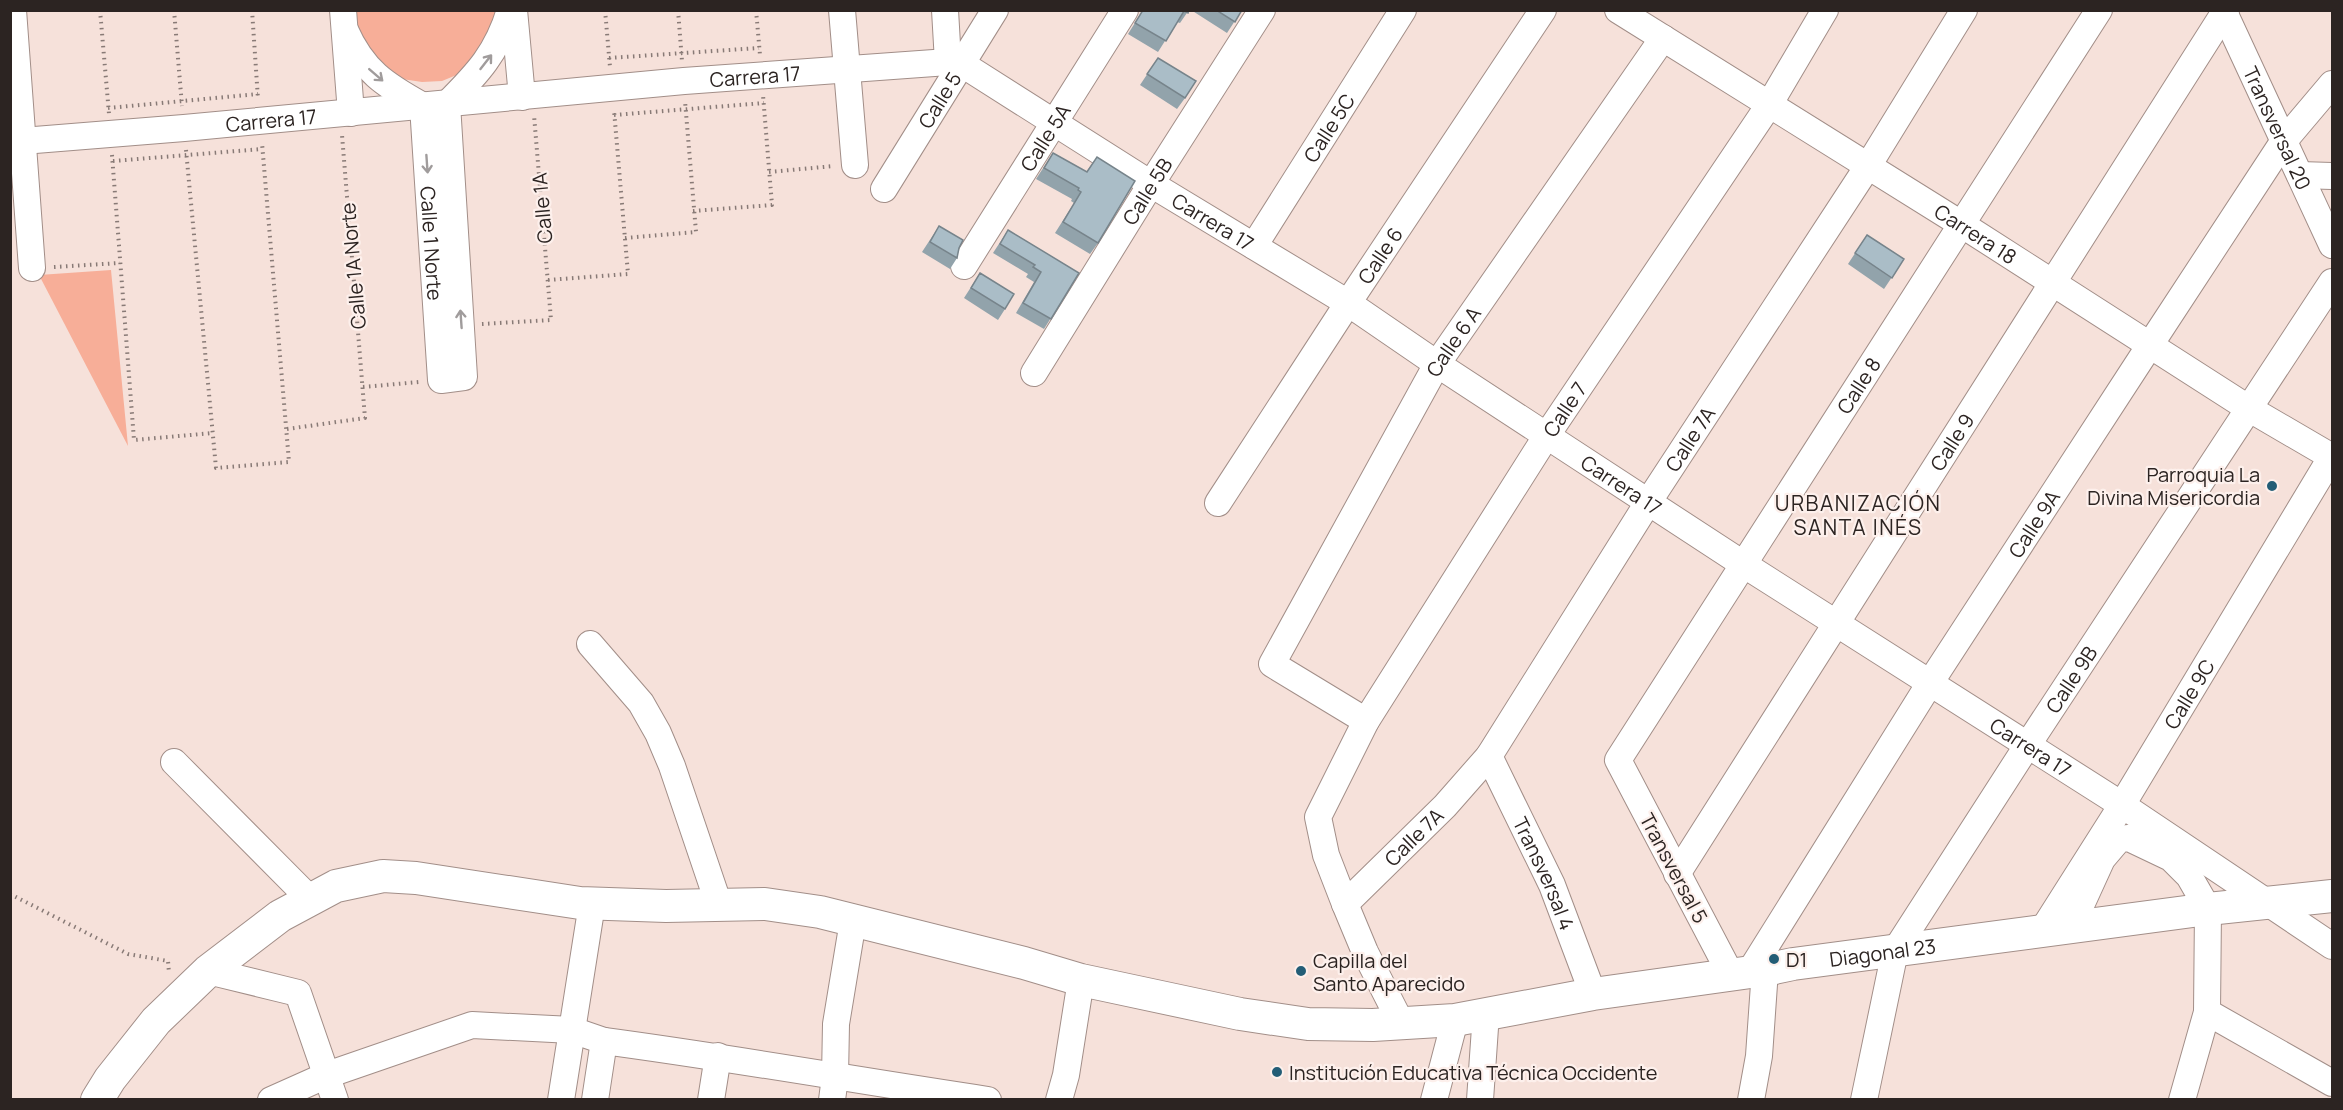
<svg xmlns="http://www.w3.org/2000/svg" width="2343" height="1110" font-family="Manrope,sans-serif">
  <rect width="100%" height="100%" fill="#f6e1da"/>
  <path fill="#f7ae98" d="M 500,10 L 490,44 L 459,74 L 442,81 L 422,82 L 402,79 L 384,69 L 366,51 L 356,29 L 354,11 Z
    M 111,270 L 128,446 L 39,275 Z"/>
  <g fill="none" stroke-linecap="round" stroke-linejoin="round">
    <defs>
      <g id="minor">
        <path d="M 13,10 L 32,268"/>
        <path d="M 343,10 L 351,113"/>
        <path d="M 514,10 L 522,97"/>
        <path d="M 842,10 L 855,165"/>
        <path d="M 945,10 L 948,62"/>
        <path id="s1" d="M 1618,10 L 1961,224 L 2248,408 L 2332,457"/>
        <path id="s2" d="M 2223,10 L 2332,245"/>
        <path id="s3" d="M 345,30 C 363,71 385,85 423,106 L 441,380 L 464,377 L 447,104 C 478,73 497,53 510,10"/>
        <path id="s4" d="M 10,142 L 184,128 L 684,81 L 948,62 L 962,64 L 1151,184 L 1348,303 L 1437,364 L 1743,564 L 2122,805 L 2332,946"/>
        <path d="M 2300,175 L 2332,176"/>
        <path id="s5" d="M 884,189 L 995,10"/>
        <path id="s6" d="M 1254,246 L 1403,10"/>
        <path id="s7" d="M 964,266 L 1125,10"/>
        <path id="s8" d="M 1034,373 L 1151,184 L 1262,10"/>
        <path id="s9" d="M 1218,503 L 1348,303 L 1543,10"/>
        <path d="M 590,644 L 641,703 L 658,733 L 672,766 L 719,905"/>
        <path id="s10" d="M 1366,721 L 1272,664 L 1437,364 L 1663,38"/>
        <path id="s11" d="M 1489,756 L 1552,885 L 1593,994"/>
        <path d="M 174,762 L 311,900"/>
        <path id="s12" d="M 1677,874 L 2226,10"/>
        <path id="s13" d="M 1345,904 L 1445,806 L 1489,756 L 1649,501 L 1868,166 L 1964,10"/>
        <path d="M 2071,927 L 2102,859 L 2119,839 L 2129,838 L 2171,858 L 2189,876 L 2208,909 L 2207,1012 L 2182,1100"/>
        <path id="s14" d="M 2042,931 L 2122,805 L 2332,456"/>
        <path d="M 208,971 L 298,993 L 335,1100"/>
        <path id="s15" d="M 1749,973 L 1930,683 L 2150,345 L 2283,142 L 2332,84"/>
        <path id="s16" d="M 1731,975 L 1618,760 L 2099,10"/>
        <path d="M 2207,1012 L 2332,1083"/>
        <path id="s17" d="M 1401,1023 L 1365,952 L 1345,904 L 1326,855 L 1318,817 L 1366,721 L 1547,435 L 1769,105 L 1825,10"/>
        <path d="M 604,1041 C 732,1058 860,1081 988,1100"/>
        <path d="M 271,1100 L 327,1075 L 472,1025 L 572,1030 L 604,1041 L 595,1100"/>
        <path d="M 561,1100 L 592,904"/>
        <path d="M 711,1100 L 718,1056"/>
        <path d="M 832,1100 L 835,1077 L 836,1024 L 853,921"/>
        <path d="M 1059,1100 L 1066,1075 L 1081,980"/>
        <path d="M 1434,1100 L 1455,1020"/>
        <path d="M 1480,1100 L 1486,1013"/>
        <path d="M 1751,1100 L 1759,1056 L 1765,970"/>
        <path id="s18" d="M 1864,1100 L 1895,951 L 2027,746 L 2332,282"/>
      </g>
      <g id="major">
        <path id="s19" d="M 97,1100 L 110,1079 L 156,1021 L 208,971 L 280,916 L 336,886 L 383,876 L 416,878 L 580,903 L 666,906 L 765,904 L 820,912 L 1024,963 L 1081,980 L 1240,1014 L 1308,1024 L 1373,1025 L 1455,1020 L 1593,994 L 1765,970 L 1793,964 L 2208,909 L 2332,896"/>
      </g>
    </defs>
    <use href="#minor" stroke="#a28e88" stroke-width="28"/>
    <use href="#major" stroke="#a28e88" stroke-width="34"/>
    <path stroke="#887a76" stroke-width="4" stroke-dasharray="1.5 4.5" stroke-linecap="butt" d="M 100,10 L 109,114
      M 174,10 L 182,106
      M 252,10 L 258,99
      M 605,10 L 610,67
      M 678,10 L 682,61
      M 756,10 L 760,55
      M 609,58 L 759,48
      M 108,108 L 258,94
      M 614,115 L 764,103
      M 186,150 L 216,468 L 289,462 L 262,143
      M 112,155 L 134,440 L 213,433
      M 113,161 L 262,149
      M 769,172 L 834,166
      M 693,211 L 772,205 L 763,95
      M 625,238 L 696,232 L 685,101
      M 54,267 L 120,263
      M 548,280 L 628,274 L 614,110
      M 482,324 L 551,320 L 534,115
      M 363,387 L 419,382
      M 287,429 L 365,418 L 342,135
      M 10,894 L 128,954 L 168,961 L 169,973"/>
    <use href="#minor" stroke="#fff" stroke-width="26"/>
    <use href="#major" stroke="#fff" stroke-width="32"/>
  </g>
  <path fill="#92a3ab" d="M 1143,10 L 1189,10 L 1180,23 L 1177,22 L 1158,52 L 1128,34 Z
    M 1191,10 L 1242,10 L 1227,33 Z
    M 1158,58 L 1185,98 L 1177,109 L 1140,85 Z
    M 1053,153 L 1086,172 L 1097,157 L 1098,243 L 1090,254 L 1055,233 L 1074,203 L 1071,201 L 1072,199 L 1036,179 Z
    M 939,226 L 959,248 L 957,258 L 950,269 L 922,252 Z
    M 1008,230 L 1079,273 L 1044,329 L 1016,313 L 1034,282 L 1026,277 L 1028,274 L 993,253 Z
    M 1867,235 L 1904,259 L 1884,289 L 1848,264 Z
    M 980,273 L 1005,309 L 998,320 L 964,298 Z"/>
  <path fill="#aabdc7" stroke="#77848b" stroke-width="1.5" d="M 1143,10 L 1148,11 L 1148,10 L 1189,10 L 1188,13 L 1184,11 L 1166,41 L 1135,23 Z
    M 1216,10 L 1242,10 L 1235,22 Z
    M 1158,58 L 1196,81 L 1185,98 L 1147,74 Z
    M 1053,153 L 1087,172 L 1097,157 L 1135,181 L 1098,243 L 1063,222 L 1081,192 L 1078,190 L 1079,188 L 1044,168 Z
    M 939,226 L 963,240 L 959,248 L 957,258 L 930,242 Z
    M 1008,230 L 1079,273 L 1051,319 L 1023,303 L 1041,272 L 1033,267 L 1035,265 L 1000,244 Z
    M 1867,235 L 1904,259 L 1892,278 L 1855,253 Z
    M 980,273 L 1014,294 L 1005,309 L 971,288 Z"/>
  <defs><path id="oneway-shaft" d="M-6 0H5M1.5-3L5.5 0L1.5 3" fill="none" stroke-width="1.6" stroke-linecap="round" stroke-linejoin="round" transform="scale(1.5)"/></defs>
  <g stroke="#a09c9c">
    <use href="#oneway-shaft" transform="translate(486 62) rotate(-52)"/>
    <use href="#oneway-shaft" transform="translate(376 75) rotate(41)"/>
    <use href="#oneway-shaft" transform="translate(427 164) rotate(86)"/>
    <use href="#oneway-shaft" transform="translate(461 319) rotate(-94)"/>
  </g>
  <g fill="#235d76" stroke="#fdf0ec" stroke-width="2">
    <circle cx="2272" cy="486" r="6"/>
    <circle cx="1774" cy="959" r="6"/>
    <circle cx="1301" cy="971" r="6"/>
    <circle cx="1277" cy="1072" r="6"/>
  </g>
  <g text-anchor="middle" dominant-baseline="central" stroke-width="4.5" stroke-linejoin="round" paint-order="stroke">
    <g font-size="20" fill="#2c2422" stroke="#fdf0ec">
      <text stroke="none"><textPath href="#s4" startOffset="748">Carrera 17</textPath></text>
      <text stroke="none"><textPath href="#s5" startOffset="105">Calle 5</textPath></text>
      <text stroke="none"><textPath href="#s4" startOffset="262">Carrera 17</textPath></text>
      <text stroke="none"><textPath href="#s6" startOffset="140">Calle 5C</textPath></text>
      <text stroke="none"><textPath href="#s2" startOffset="130">Transversal 20</textPath></text>
      <text stroke="none"><textPath href="#s7" startOffset="152">Calle 5A</textPath></text>
      <text stroke="none"><textPath href="#s8" startOffset="214">Calle 5B</textPath></text>
      <text transform="translate(542 208) rotate(-95)">Calle 1A</text>
      <text stroke="none"><textPath href="#s4" startOffset="1252">Carrera 17</textPath></text>
      <text stroke="none"><textPath href="#s1" startOffset="422">Carrera 18</textPath></text>
      <text stroke="none"><textPath href="#s3" startOffset="249">Calle 1 Norte</textPath></text>
      <text stroke="none"><textPath href="#s9" startOffset="296">Calle 6</textPath></text>
      <text transform="translate(353 266) rotate(-95)">Calle 1A Norte</text>
      <text stroke="none"><textPath href="#s10" startOffset="480">Calle 6 A</textPath></text>
      <text stroke="none"><textPath href="#s16" startOffset="688">Calle 8</textPath></text>
      <text stroke="none"><textPath href="#s17" startOffset="700">Calle 7</textPath></text>
      <text stroke="none"><textPath href="#s13" startOffset="582">Calle 7A</textPath></text>
      <text stroke="none"><textPath href="#s12" startOffset="512">Calle 9</textPath></text>
      <text stroke="none"><textPath href="#s4" startOffset="1738">Carrera 17</textPath></text>
      <text stroke="none"><textPath href="#s15" startOffset="532">Calle 9A</textPath></text>
      <text stroke="none"><textPath href="#s18" startOffset="476">Calle 9B</textPath></text>
      <text stroke="none"><textPath href="#s14" startOffset="279">Calle 9C</textPath></text>
      <text stroke="none"><textPath href="#s4" startOffset="2224">Carrera 17</textPath></text>
      <text stroke="none"><textPath href="#s13" startOffset="96">Calle 7A</textPath></text>
      <text transform="translate(1674 868) rotate(62)">Transversal 5</text>
      <text stroke="none"><textPath href="#s11" startOffset="130">Transversal 4</textPath></text>
      <text stroke="none"><textPath href="#s19" startOffset="1894">Diagonal 23</textPath></text>
    </g>
    <g font-size="20" fill="#2c2422" stroke="#fdf0ec" text-anchor="start">
      <text x="2260" y="474" text-anchor="end">Parroquia La<tspan x="2260" dy="23">Divina Misericordia</tspan></text>
      <text x="1786" y="959">D1</text>
      <text x="1313" y="960">Capilla del<tspan x="1313" dy="23">Santo Aparecido</tspan></text>
      <text x="1289" y="1072">Institución Educativa Técnica Occidente</text>
    </g>
    <g font-size="21" letter-spacing="1.5" fill="#2c2422" stroke="#fdf0ec">
      <text x="1858" y="503">URBANIZACIÓN<tspan x="1858" dy="24">SANTA INÉS</tspan></text>
    </g>
  </g>
  <rect width="2343" height="1110" fill="none" stroke="#2c2422" stroke-width="24"/>
</svg>
